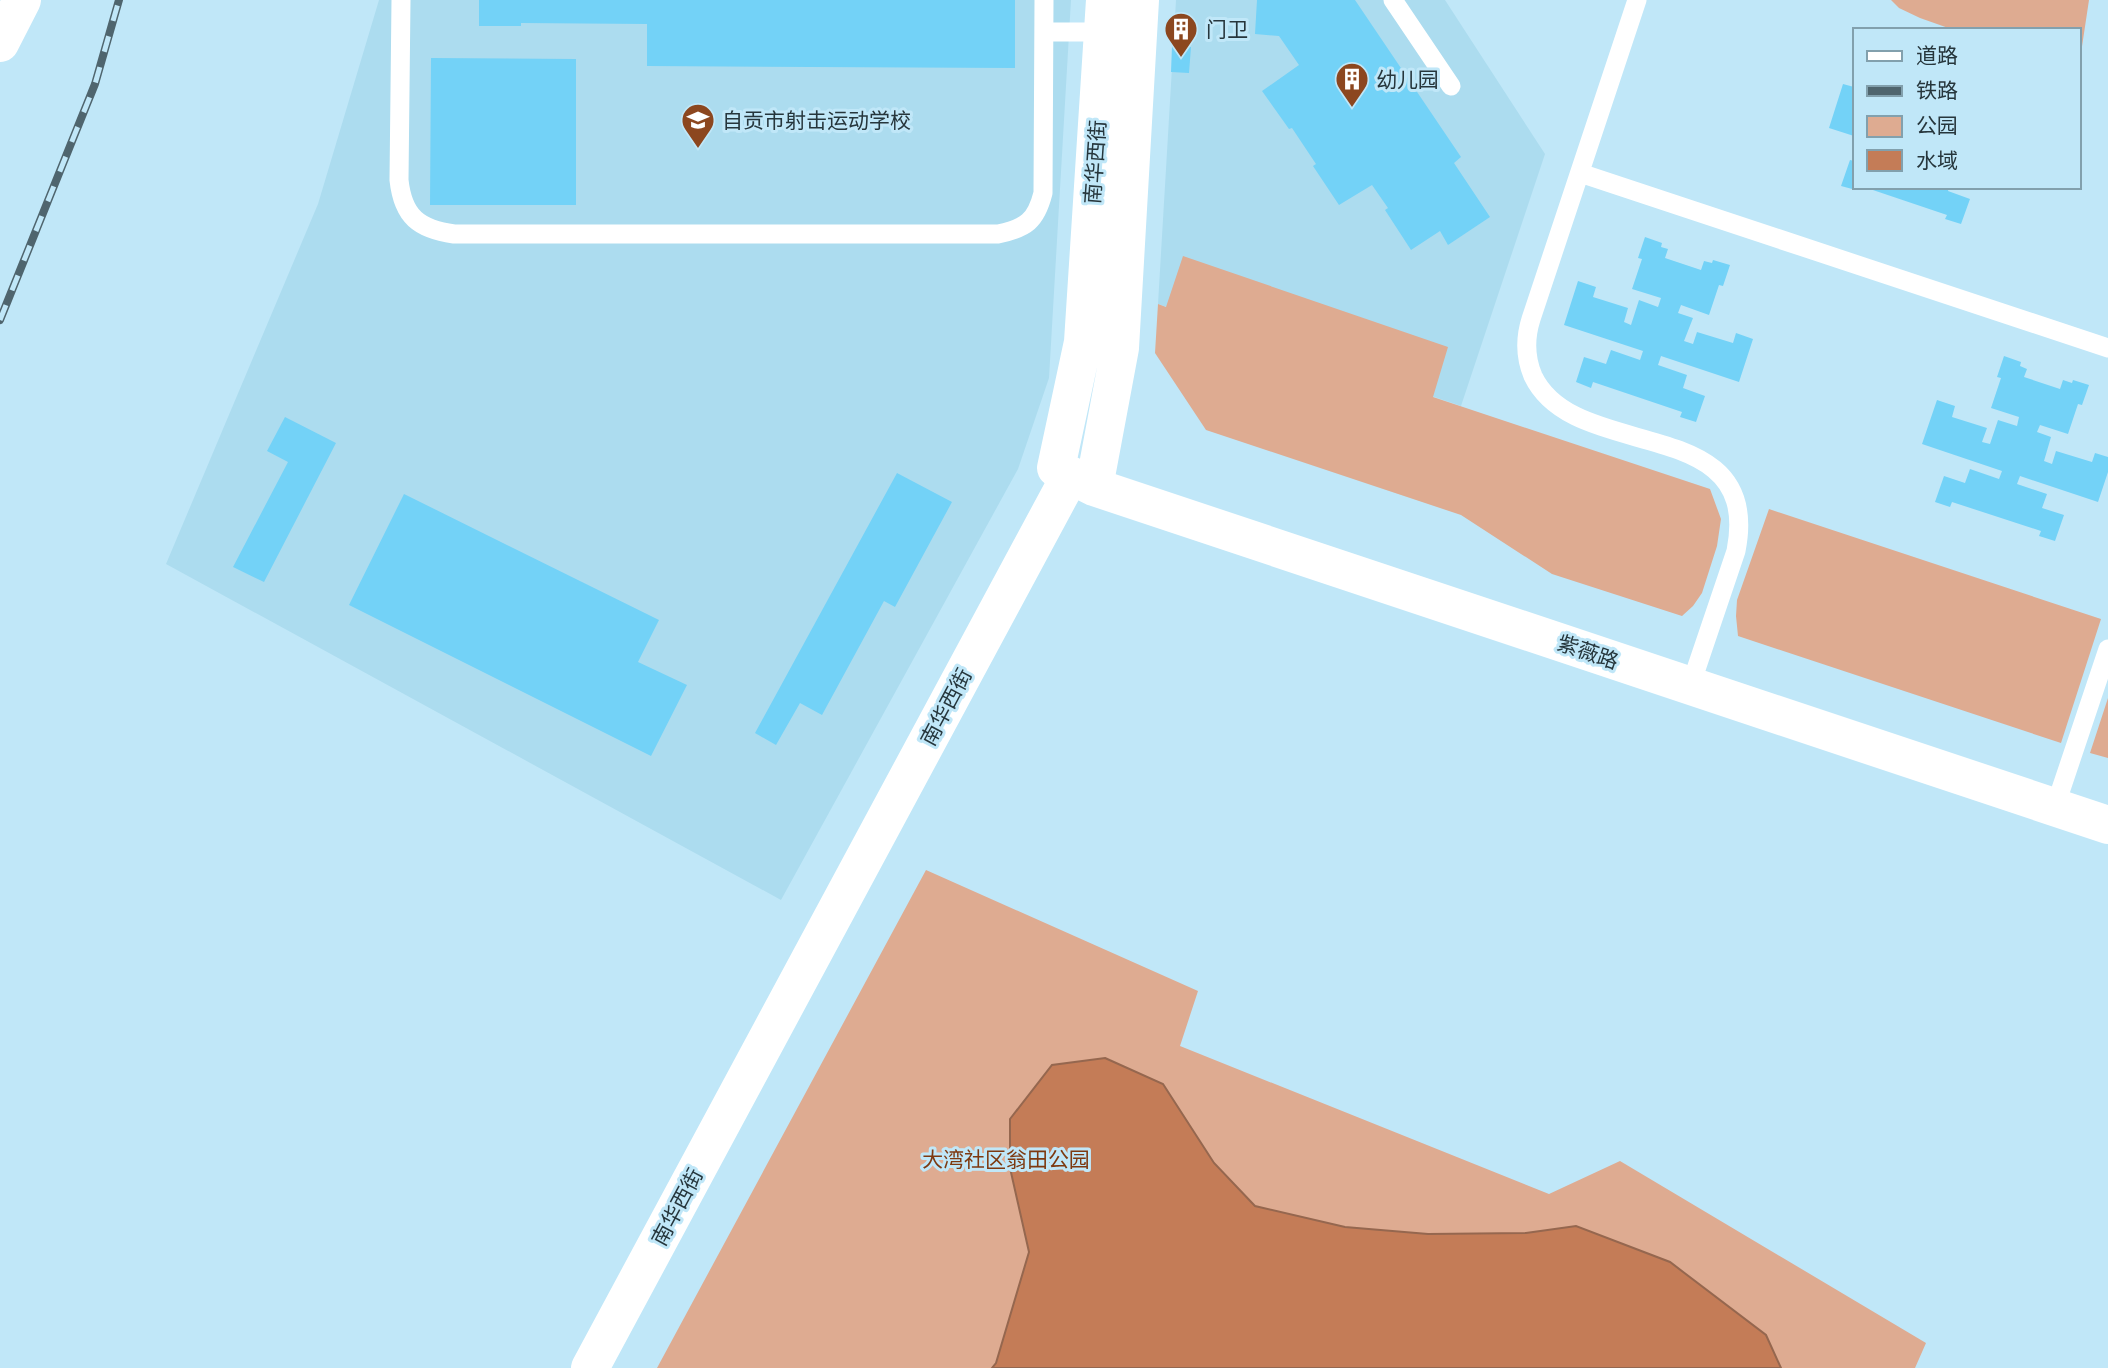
<svg xmlns="http://www.w3.org/2000/svg" width="2108" height="1368" font-family="Montserrat,'Noto Sans SC',sans-serif">
  <rect width="100%" height="100%" fill="#c0e7f8"/>
  <path fill="#acdcef" d="M 379,0 L 1071,0 L 1049,378 L 1018,469 L 781,900 L 166,564 L 318,204 Z
    M 1176,0 L 1445,0 L 1545,154 L 1461,406 L 1158,304 Z"/>
  <path fill="#deab91" d="M 1891,0 L 2089,0 L 2078,73 L 2078,30 L 1954,30 L 1920,18 L 1899,8 Z
    M 1183,256 L 1448,347 L 1433,397 L 1710,489 L 1721,519 L 1717,546 L 1702,593 L 1693,606 L 1682,616 L 1552,574 L 1461,515 L 1206,430 L 1155,353 L 1158,304 L 1166,307 Z
    M 1769,509 L 2101,619 L 2061,743 L 1738,636 L 1736,616 L 1737,600 Z
    M 2108,698 L 2108,758 L 2090,753 Z
    M 926,870 L 1198,991 L 1180,1046 L 1549,1194 L 1620,1161 L 1926,1343 L 1915,1368 L 657,1368 Z"/>
  <path fill="#c47c57" stroke="#95674f" stroke-width="2" d="M 1105,1058 L 1163,1084 L 1214,1163 L 1255,1206 L 1345,1227 L 1428,1234 L 1526,1233 L 1576,1226 L 1670,1262 L 1766,1335 L 1781,1368 L 992,1368 L 996,1363 L 1029,1252 L 1010,1168 L 1010,1119 L 1052,1065 Z"/>
  <path fill="#73d2f7" d="M 479,0 L 1015,0 L 1015,68 L 647,66 L 647,24 L 521,23 L 521,26 L 479,26 Z
    M 1257,0 L 1355,0 L 1461,157 L 1454,163 L 1490,217 L 1448,245 L 1440,231 L 1411,250 L 1385,210 L 1388,208 L 1372,185 L 1339,205 L 1313,166 L 1316,164 L 1292,128 L 1289,129 L 1262,91 L 1299,65 L 1279,36 L 1255,34 Z
    M 1172,46 L 1191,47 L 1189,73 L 1171,72 Z
    M 431,58 L 576,59 L 576,205 L 430,205 Z
    M 1843,84 L 1854,87 L 1854,136 L 1829,128 Z
    M 1850,160 L 1854,161 L 1854,187 L 1857,187 L 1856,190 L 1841,186 Z
    M 1864,187 L 1949,187 L 1948,191 L 1970,199 L 1961,224 L 1945,219 L 1947,215 Z
    M 1645,237 L 1662,243 L 1661,247 L 1668,249 L 1665,258 L 1701,270 L 1704,261 L 1712,263 L 1713,260 L 1730,265 L 1723,286 L 1719,285 L 1709,315 L 1681,305 L 1678,313 L 1693,318 L 1684,341 L 1693,344 L 1697,332 L 1733,343 L 1736,333 L 1753,339 L 1739,382 L 1661,356 L 1658,365 L 1687,375 L 1683,388 L 1705,396 L 1696,422 L 1680,417 L 1682,412 L 1593,382 L 1591,388 L 1576,382 L 1584,357 L 1606,364 L 1611,350 L 1640,360 L 1643,351 L 1564,325 L 1578,281 L 1596,287 L 1593,297 L 1628,308 L 1624,322 L 1631,325 L 1639,300 L 1658,307 L 1661,298 L 1632,289 L 1642,259 L 1638,258 Z
    M 2004,356 L 2021,362 L 2020,366 L 2027,369 L 2024,377 L 2060,389 L 2063,380 L 2072,383 L 2073,380 L 2089,385 L 2082,405 L 2078,404 L 2068,434 L 2040,425 L 2037,432 L 2051,437 L 2044,461 L 2052,464 L 2056,451 L 2092,462 L 2095,453 L 2108,457 L 2108,472 L 2098,502 L 2020,476 L 2017,484 L 2047,494 L 2042,508 L 2064,515 L 2055,541 L 2039,536 L 2041,531 L 1952,502 L 1950,507 L 1935,502 L 1944,476 L 1965,483 L 1970,469 L 1999,479 L 2002,471 L 1922,444 L 1937,400 L 1955,406 L 1952,417 L 1987,428 L 1982,442 L 1990,444 L 1998,420 L 2017,426 L 2019,417 L 1991,408 L 2001,378 L 1997,377 Z
    M 285,417 L 336,443 L 264,582 L 233,567 L 288,462 L 267,451 Z
    M 897,473 L 952,502 L 895,607 L 884,601 L 822,715 L 800,703 L 776,745 L 755,733 Z
    M 404,494 L 659,620 L 638,662 L 687,685 L 651,756 L 349,605 Z"/>
  <g fill="none" stroke-linecap="round" stroke-linejoin="round">
    <path stroke="#fff" stroke-width="19" d="M 401,0 L 399,180 C 403,217 419,229 454,234 L 998,234 C 1026,228 1036,221 1043,193 L 1044,0
      M 1393,0 L 1451,86
      M 1637,0 L 1531,319 C 1525,338 1525,357 1533,376 C 1575,465 1764,410 1736,551 L 1690,687
      M 1044,32 L 1103,32
      M 1580,173 L 2108,348
      M 2055,807 L 2108,649"/>
    <path stroke="#fff" stroke-width="38" d="M 590,1368 L 1070,476"/>
    <path stroke="#fff" stroke-width="38" d="M 1105,0 L 1083,342 L 1056,468 L 1094,487 L 2108,825
      M 0,43 L 22,0
      M 1094,487 L 1120,348 L 1140,0"/>
    <defs>
      <path id="rail" d="M 0,320 L 95,84 L 119,0"/>
    </defs>
    <use href="#rail" stroke="#4f656e" stroke-width="8"/>
    <use href="#rail" stroke="#c0e7f8" stroke-width="5" stroke-dasharray="16" stroke-linecap="butt"/>
  </g>
  <defs>
    <symbol id="building-pin" viewBox="-11 -11 22 30"><path d="M0 17L-7.5 6A9.5 9.5 0 1 1 7.5 6Z" fill="#8c471f" stroke="#c0e7f8"/><path d="M-4-6H4V6H1V3H-1V6H-4ZM-2.5-4.3h1.7v1.8h-1.7ZM.8-4.3h1.7v1.8H.8ZM-2.5-1h1.7V.8h-1.7ZM.8-1h1.7V.8H.8Z" fill="#fff"/></symbol>
    <symbol id="school-pin" viewBox="-11 -11 22 30"><path d="M0 17L-7.5 6A9.5 9.5 0 1 1 7.5 6Z" fill="#8c471f" stroke="#c0e7f8"/><path d="M0-5L7-2L0 1L-7-2ZM-4 1L0 2.5L4 1V4Q0 6-4 4Z" fill="#fff"/></symbol>
  </defs>
  <g fill-rule="evenodd">
    <use href="#building-pin" x="1162" y="10" width="38" height="52"/>
    <use href="#building-pin" x="1333" y="60" width="38" height="52"/>
    <use href="#school-pin" x="679" y="101" width="38" height="52"/>
  </g>
  <g text-anchor="middle" dominant-baseline="central" stroke-width="6" stroke-linejoin="round" paint-order="stroke">
    <g font-size="21" fill="#26363c" stroke="#c0e7f8" text-anchor="start">
      <text x="1206" y="29">门卫</text>
      <text x="1376" y="79">幼儿园</text>
      <text x="722" y="120">自贡市射击运动学校</text>
    </g>
    <g font-size="21" fill="#26363c" stroke="#c0e7f8">
      <text transform="translate(1095 162) rotate(-86)">南华西街</text>
      <text transform="translate(1588 652) rotate(19)">紫薇路</text>
      <text transform="translate(946 707) rotate(-62)">南华西街</text>
      <text transform="translate(677 1207) rotate(-62)">南华西街</text>
    </g>
    <g font-size="21" fill="#7d3910" stroke="#c0e7f8">
      <text x="1006" y="1159">大湾社区翁田公园</text>
    </g>
  </g>
  <rect x="1853" y="28" width="228" height="161" fill="#c0e7f8" stroke="#82a0ad" stroke-width="2"/>
  <rect x="1867" y="51" width="35" height="10" fill="#ffffff" stroke="#82a0ad" stroke-width="2"/>
  <text x="1916" y="63" font-size="21" fill="#26363c">道路</text>
  <rect x="1867" y="86" width="35" height="10" fill="#4f656e" stroke="#82a0ad" stroke-width="2"/>
  <text x="1916" y="98" font-size="21" fill="#26363c">铁路</text>
  <rect x="1867" y="116" width="35" height="21" fill="#deab91" stroke="#82a0ad" stroke-width="2"/>
  <text x="1916" y="133" font-size="21" fill="#26363c">公园</text>
  <rect x="1867" y="150" width="35" height="21" fill="#c47c57" stroke="#82a0ad" stroke-width="2"/>
  <text x="1916" y="168" font-size="21" fill="#26363c">水域</text>
</svg>
